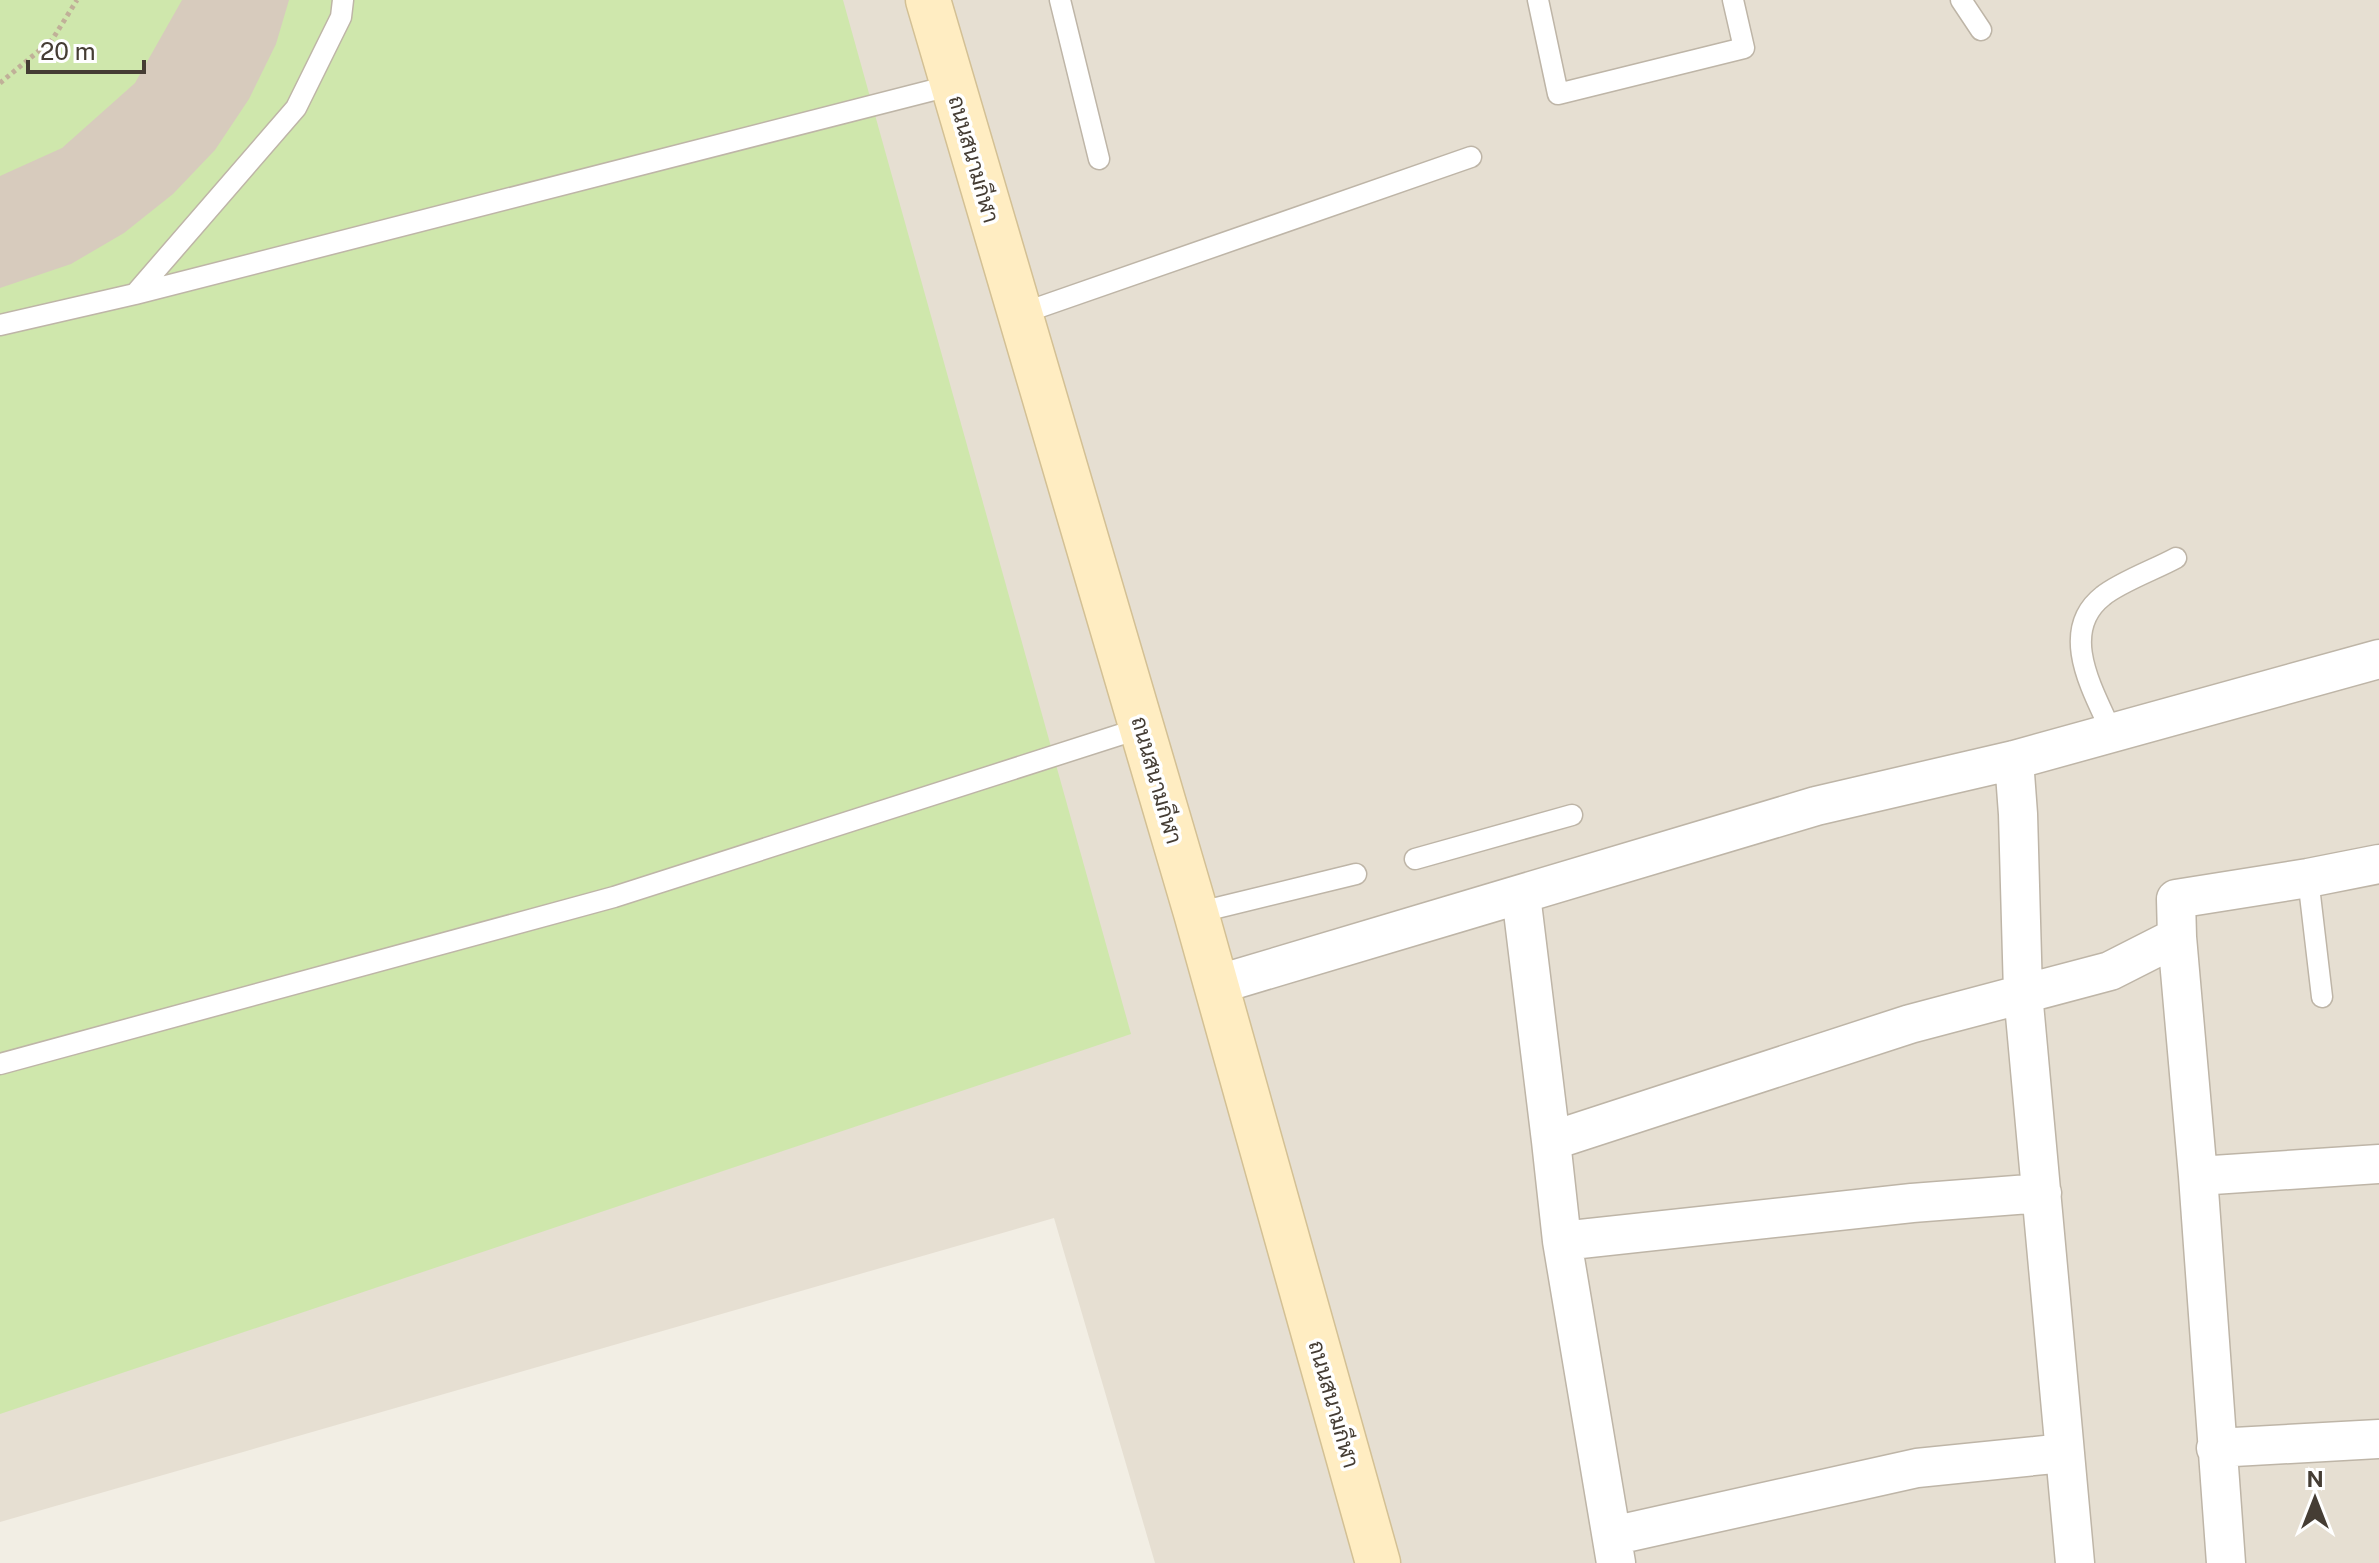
<svg xmlns="http://www.w3.org/2000/svg" width="2379" height="1563" font-family="'Public Sans',Sarabun,sans-serif">
  <rect width="100%" height="100%" fill="#f2eee4"/>
  <path fill="#e6dfd2" d="M 0,0 L 2379,0 L 2379,1563 L 1155,1563 L 1054,1218 L 0,1522 Z"/>
  <path fill="#cfe7ac" d="M 0,0 L 843,0 L 1131,1034 L 0,1414 Z"/>
  <path fill="#d7cbbd" d="M 182,0 L 289,0 L 276,44 L 249,99 L 215,150 L 173,194 L 124,233 L 71,264 L 0,288 L 0,176 L 62,148 L 135,83 Z"/>
  <g fill="none" stroke-linecap="round" stroke-linejoin="round">
    <defs>
      <path id="lane" d="M 1060,0 L 1099,159
        M 1538,0 L 1558,94 L 1744,48 L 1733,0
        M 1961,0 L 1981,30
        M 135,294 L 296,108 L 341,17 L 343,0
        M 1020,314 L 1471,157
        M 0,325 L 135,294 L 953,85
        M 2112,733 C 2094,692 2057,632 2103,596 C 2120,582 2156,569 2176,558
        M 1415,859 L 1572,815
        M 2308,878 L 2322,997
        M 1196,913 L 1356,874
        M 0,1064 L 614,897 L 1141,728"/>
      <path id="street" d="M 2014,760 L 2018,814 L 2023,993 L 2075,1563
        M 1521,895 L 1551,1141
        M 1216,985 L 1816,806 L 2014,760 L 2379,659
        M 2198,1176 L 2379,1164
        M 1562,1241 L 1912,1203 L 2042,1193
        M 2216,1448 L 2379,1439
        M 1612,1536 L 1917,1468 L 2064,1453
        M 1616,1563 L 1562,1241 L 1551,1141 L 1910,1024 L 2110,971 L 2177,937
        M 2226,1563 L 2198,1176 L 2177,937 L 2176,899 L 2308,878 L 2379,864"/>
      <path id="secondary" d="M 928,0 L 1196,913 L 1378,1563"/>
    </defs>
    <use href="#lane" stroke="#beb5a7" stroke-width="23"/>
    <use href="#street" stroke="#beb5a7" stroke-width="41"/>
    <use href="#secondary" stroke="#d3c094" stroke-width="47"/>
    <path stroke="#c0b098" stroke-width="5" stroke-dasharray="4 4" stroke-linecap="butt" d="M 0,83 L 52,40 L 77,0"/>
    <use href="#lane" stroke="#fff" stroke-width="20"/>
    <use href="#street" stroke="#fff" stroke-width="38"/>
    <use href="#secondary" stroke="#ffedc2" stroke-width="44"/>
  </g>
  <g text-anchor="middle" dominant-baseline="central" stroke-width="7" stroke-linejoin="round" paint-order="stroke">
    <g font-size="22" fill="#453d34" stroke="#fff">
      <text transform="translate(974 159) rotate(74)">ถนนสนามกีฬา</text>
      <text transform="translate(1157 780) rotate(74)">ถนนสนามกีฬา</text>
      <text transform="translate(1334 1404) rotate(74)">ถนนสนามกีฬา</text>
    </g>
  </g>
  <g transform="translate(2315 1499)" stroke="#ffffff" stroke-width="6" paint-order="stroke">
  <path d="M0-6L14 30L0 20L-14 30Z" fill="#453d34"/>
  <text y="-12" font-size="22" font-weight="bold" text-anchor="middle" fill="#453d34">N</text>
  </g>
  <path d="M28 60v12h116v-12" fill="none" stroke="#453d34" stroke-width="4"/>
  <text x="40" y="60" font-size="24" fill="#453d34" stroke="#ffffff" stroke-width="6" paint-order="stroke">20 m</text>
</svg>
